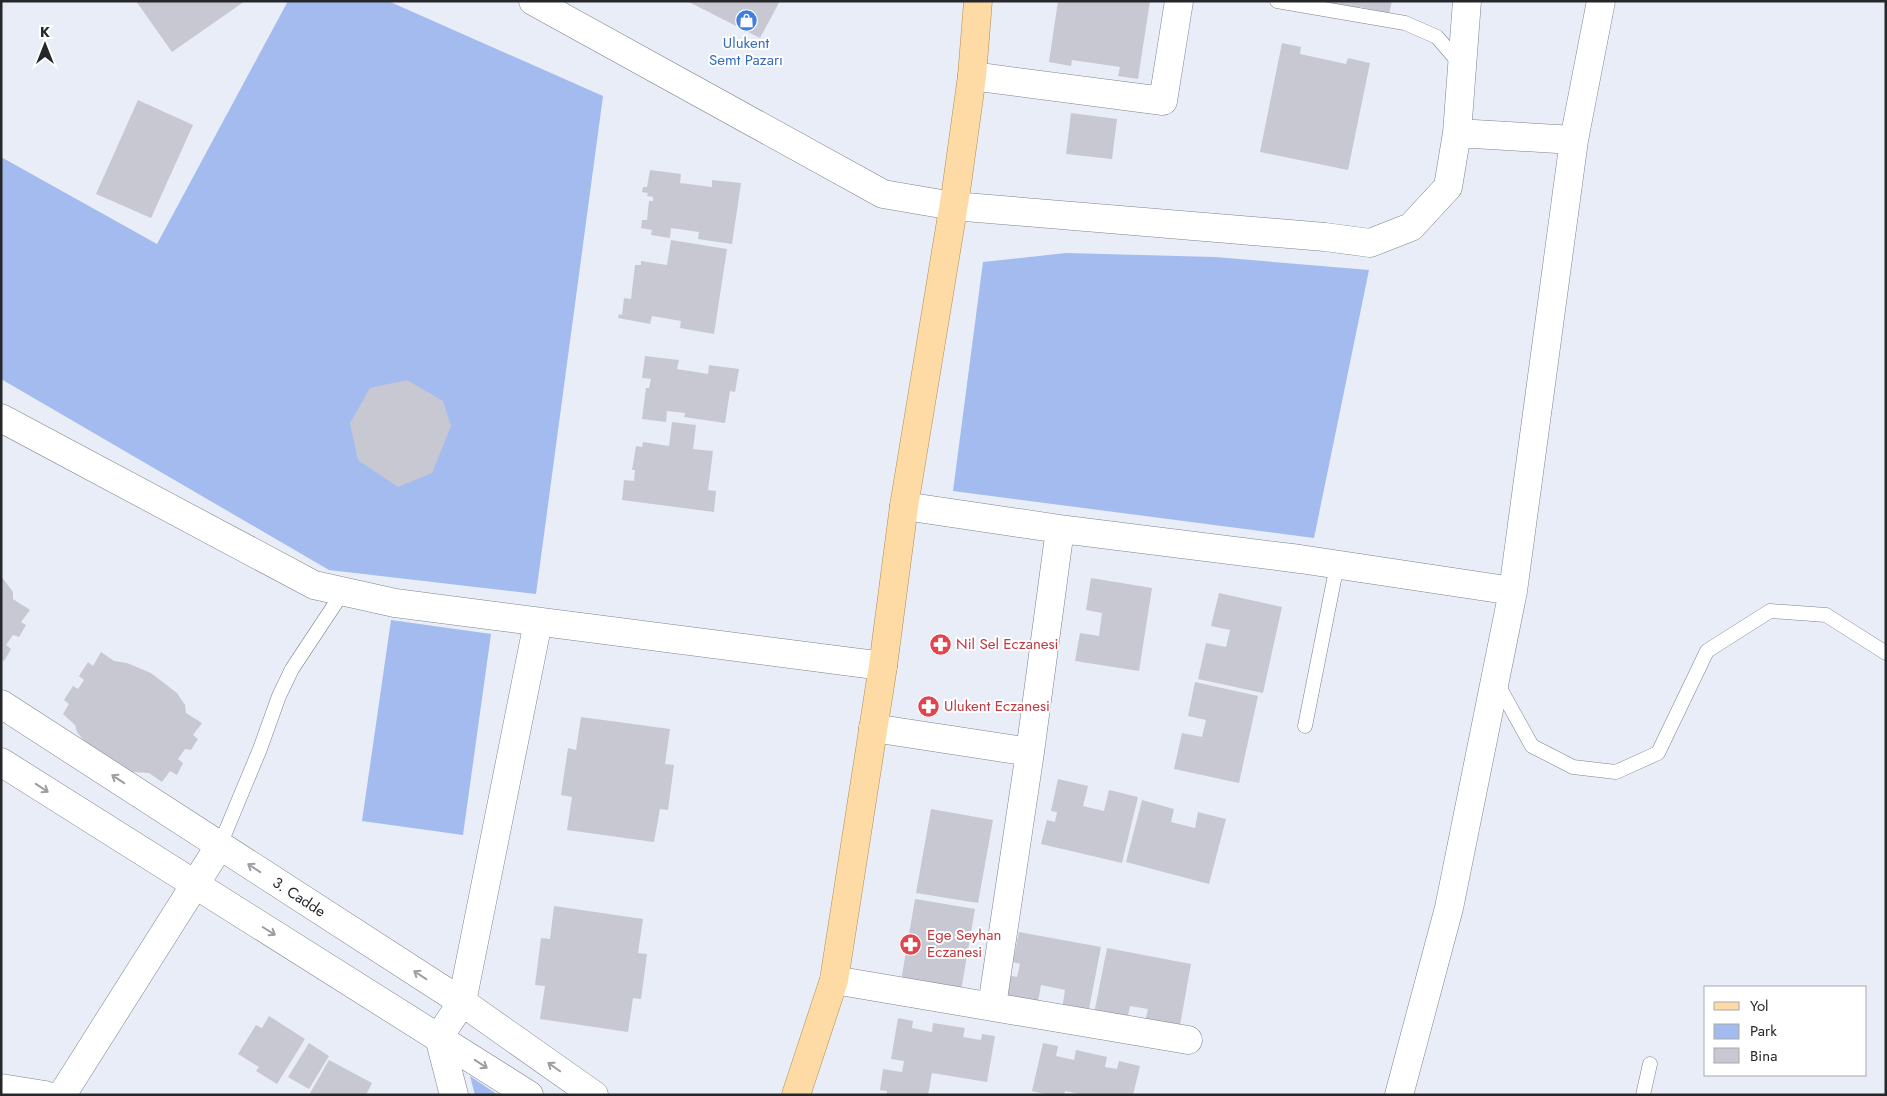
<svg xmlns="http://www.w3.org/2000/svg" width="1887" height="1096" font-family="Jost,sans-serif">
  <rect width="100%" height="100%" fill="#e8edf7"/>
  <path fill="#a3bbee" d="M 288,1 L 388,1 L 603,96 L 536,594 L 329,570 L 1,379 L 1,157 L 157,244 Z
    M 1066,253 L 1215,257 L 1369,270 L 1314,538 L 953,491 L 983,262 Z
    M 391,620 L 491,634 L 463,835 L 362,821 Z
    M 470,1076 L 498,1095 L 475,1095 Z"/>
  <path fill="#c8c8d3" d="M 136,1 L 245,1 L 172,52 Z
    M 687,1 L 780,1 L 760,38 Z
    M 1058,1 L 1150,1 L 1138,79 L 1118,76 L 1120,67 L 1072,60 L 1071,66 L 1049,62 Z
    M 1301,1 L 1392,1 L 1389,14 L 1360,7 L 1358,14 Z
    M 1282,43 L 1301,47 L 1300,54 L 1346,64 L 1348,58 L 1370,63 L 1348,170 L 1260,152 Z
    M 138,100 L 193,125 L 151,218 L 96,194 Z
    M 1071,113 L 1117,119 L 1112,159 L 1066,154 Z
    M 650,170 L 681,174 L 680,183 L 712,187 L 712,180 L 741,183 L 732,244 L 698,239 L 699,232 L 671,228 L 670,238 L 651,235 L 652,230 L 641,228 L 642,220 L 647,220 L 649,201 L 653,201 L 653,197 L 647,196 L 648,193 L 642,192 L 643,187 L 647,187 Z
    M 671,240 L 727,249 L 714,334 L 680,328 L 681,321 L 652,316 L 650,324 L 618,318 L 619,314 L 622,315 L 624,298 L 631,299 L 635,265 L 641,265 L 641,261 L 667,265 Z
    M 645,356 L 679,360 L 677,369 L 708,374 L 709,365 L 739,369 L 735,392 L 730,391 L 725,423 L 684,417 L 685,413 L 667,411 L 666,422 L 642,419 L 646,388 L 649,388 L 651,379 L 642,378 Z
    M 407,380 L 443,401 L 451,426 L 432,473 L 398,487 L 358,460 L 350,423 L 370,388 Z
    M 672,422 L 696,425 L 693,449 L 713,451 L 708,490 L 716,491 L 714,512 L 622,500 L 624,480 L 634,481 L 635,470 L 632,470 L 636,446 L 642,447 L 643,442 L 669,446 Z
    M 1,576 L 13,592 L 13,599 L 30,610 L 21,622 L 26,625 L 19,637 L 13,635 L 6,645 L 11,649 L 4,661 L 1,659 Z
    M 1091,578 L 1152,588 L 1139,671 L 1075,661 L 1080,633 L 1099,636 L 1102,613 L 1086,610 Z
    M 1219,593 L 1282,607 L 1263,693 L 1198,679 L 1206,643 L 1226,647 L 1230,630 L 1211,626 Z
    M 101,652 L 114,661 L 127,663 L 151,673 L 177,693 L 185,705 L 186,713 L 202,723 L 193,735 L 198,739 L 191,750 L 185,749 L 178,759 L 183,763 L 177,775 L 170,771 L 162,782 L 149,773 L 133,772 L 120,769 L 85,742 L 77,732 L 75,725 L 63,714 L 69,704 L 64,700 L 73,686 L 78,689 L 84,680 L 79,676 L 88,662 L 93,666 Z
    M 1195,682 L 1258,696 L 1239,783 L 1174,769 L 1182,733 L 1202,737 L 1206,720 L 1188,716 Z
    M 581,717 L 670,729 L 665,764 L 674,765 L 668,810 L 660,809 L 654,842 L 567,830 L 572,797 L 561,795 L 568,748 L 576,750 Z
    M 1058,779 L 1088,786 L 1083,806 L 1104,811 L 1109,790 L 1138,797 L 1122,863 L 1041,844 L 1047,820 L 1055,822 L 1057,812 L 1051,811 Z
    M 1142,800 L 1174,809 L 1171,822 L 1195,828 L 1198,812 L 1226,819 L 1209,884 L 1126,862 Z
    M 931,809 L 993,820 L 978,903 L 916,893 Z
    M 915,899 L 975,909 L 961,991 L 901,981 Z
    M 554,906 L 643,919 L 638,953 L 647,954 L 641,999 L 633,998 L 628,1032 L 540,1019 L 545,986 L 535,985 L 541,938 L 550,939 Z
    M 1019,932 L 1101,947 L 1088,1014 L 1062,1009 L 1065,990 L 1041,985 L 1038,1002 L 1004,996 L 1008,975 L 1017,977 L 1020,964 L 1013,962 Z
    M 1107,948 L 1191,964 L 1179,1031 L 1144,1025 L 1148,1009 L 1130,1006 L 1127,1020 L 1094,1014 Z
    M 269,1016 L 305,1039 L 277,1084 L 256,1071 L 259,1067 L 238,1054 L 256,1025 L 262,1028 Z
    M 898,1018 L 913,1021 L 912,1028 L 932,1032 L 933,1023 L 965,1028 L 963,1037 L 981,1040 L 982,1034 L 995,1036 L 987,1082 L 932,1073 L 928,1095 L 887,1095 L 887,1091 L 880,1090 L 883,1069 L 902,1072 L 904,1061 L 891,1059 Z
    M 309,1043 L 329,1056 L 309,1089 L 288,1077 Z
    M 1043,1043 L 1058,1046 L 1056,1056 L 1074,1060 L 1076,1050 L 1107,1057 L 1105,1067 L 1117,1069 L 1119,1061 L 1140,1066 L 1133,1095 L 1085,1095 L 1065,1091 L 1064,1095 L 1049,1095 L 1032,1091 Z
    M 329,1060 L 372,1083 L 366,1095 L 309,1095 Z"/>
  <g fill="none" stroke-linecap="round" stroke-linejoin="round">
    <defs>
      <path id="lane" d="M 1277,1 L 1405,23 L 1437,37 L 1461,65
        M 1497,683 L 1532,746 L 1573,767 L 1616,772 L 1658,753 L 1707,651 L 1770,611 L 1826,615 L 1886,653
        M 1305,726 L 1337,565
        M 220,845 L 260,749 L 279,696 L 292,669 L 343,592
        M 1643,1095 L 1650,1064"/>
      <path id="street" d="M 533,1 L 883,194 L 953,206 L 1325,237 L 1370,243 L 1411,227 L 1448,187 L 1457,133 L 1467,1
        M 972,76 L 1163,101 L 1179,1
        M 1457,133 L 1574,140
        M 1,418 L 314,585 L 395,603 L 883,666
        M 904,506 L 1060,529 L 1300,559 L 1513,591
        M 873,728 L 1030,752
        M 834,980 L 1188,1040
        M 992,1006 L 1030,752 L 1060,529
        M 1,1088 L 45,1095
        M 62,1095 L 220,845
        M 454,1095 L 439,1037 L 462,1002 L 538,622
        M 1399,1095 L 1449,908 L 1513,591 L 1574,140 L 1601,1"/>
      <path id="secondary" d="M 1,704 L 462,1002 L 594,1095
        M 1,762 L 529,1095"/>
      <path id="primary" d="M 796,1095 L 834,980 L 883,666 L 904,506 L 956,191 L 972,76 L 978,1"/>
    </defs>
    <use href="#lane" stroke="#7e838c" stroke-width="15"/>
    <use href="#street" stroke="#7e838c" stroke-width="29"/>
    <use href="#secondary" stroke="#7e838c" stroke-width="29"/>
    <use href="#primary" stroke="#b18c52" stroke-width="29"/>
    <use href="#lane" stroke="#fff" stroke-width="14"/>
    <use href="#street" stroke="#fff" stroke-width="28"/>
    <use href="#secondary" stroke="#fff" stroke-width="28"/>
    <use href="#primary" stroke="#fedaa4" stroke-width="28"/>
  </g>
  <defs><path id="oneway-shaft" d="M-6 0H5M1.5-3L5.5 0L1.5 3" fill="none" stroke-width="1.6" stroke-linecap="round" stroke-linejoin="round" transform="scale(1.25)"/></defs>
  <g stroke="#9d9e9f">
    <use href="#oneway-shaft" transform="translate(118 779) rotate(-147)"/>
    <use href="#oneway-shaft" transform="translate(42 788) rotate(33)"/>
    <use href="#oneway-shaft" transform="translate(254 868) rotate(-147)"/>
    <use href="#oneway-shaft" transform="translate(269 931) rotate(32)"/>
    <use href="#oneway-shaft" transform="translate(420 975) rotate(-147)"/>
    <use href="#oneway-shaft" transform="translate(481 1064) rotate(33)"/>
    <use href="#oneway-shaft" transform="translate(554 1067) rotate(-145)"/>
  </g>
  <defs>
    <symbol id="shop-disc" viewBox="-11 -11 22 22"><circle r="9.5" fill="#3f7fe0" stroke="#fff"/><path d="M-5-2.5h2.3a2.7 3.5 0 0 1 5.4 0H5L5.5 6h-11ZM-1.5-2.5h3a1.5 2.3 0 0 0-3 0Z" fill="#fff"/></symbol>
    <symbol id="pharmacy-disc" viewBox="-11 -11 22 22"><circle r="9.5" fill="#e0444e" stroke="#fff"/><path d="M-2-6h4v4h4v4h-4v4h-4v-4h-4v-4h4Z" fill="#fff"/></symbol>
  </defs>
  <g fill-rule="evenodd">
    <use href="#shop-disc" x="734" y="8" width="25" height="25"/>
    <use href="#pharmacy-disc" x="928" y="632" width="25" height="25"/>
    <use href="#pharmacy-disc" x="916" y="694" width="25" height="25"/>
    <use href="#pharmacy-disc" x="898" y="932" width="25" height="25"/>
  </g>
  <g text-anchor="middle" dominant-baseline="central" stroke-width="4" stroke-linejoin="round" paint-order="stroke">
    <g font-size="15" fill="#366cbe" stroke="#fff">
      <text x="746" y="43">Ulukent<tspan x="746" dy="17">Semt Pazarı</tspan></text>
    </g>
    <g font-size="15" fill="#be3a42" stroke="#fff" text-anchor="start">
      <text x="956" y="644">Nil Sel Eczanesi</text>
      <text x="944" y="706">Ulukent Eczanesi</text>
      <text x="927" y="935">Ege Seyhan<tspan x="927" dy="17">Eczanesi</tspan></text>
    </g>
    <g font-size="15" fill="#25272a" stroke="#fff">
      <text transform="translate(299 897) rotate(33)">3. Cadde</text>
    </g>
  </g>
  <rect width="1887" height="1096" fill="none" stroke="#25272a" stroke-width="5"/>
  <rect x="1704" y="986" width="162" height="90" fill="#ffffff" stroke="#a8a9aa"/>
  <rect x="1714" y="1002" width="25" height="8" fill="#fedaa4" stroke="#a8a9aa"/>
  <text x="1750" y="1011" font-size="15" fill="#25272a">Yol</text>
  <rect x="1714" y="1024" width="25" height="15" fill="#a3bbee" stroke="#a8a9aa"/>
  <text x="1750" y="1036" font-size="15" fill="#25272a">Park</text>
  <rect x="1714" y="1048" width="25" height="15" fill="#c8c8d3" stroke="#a8a9aa"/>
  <text x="1750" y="1061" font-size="15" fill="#25272a">Bina</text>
  <g transform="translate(45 45)" stroke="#ffffff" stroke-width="4" paint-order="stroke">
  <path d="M0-4L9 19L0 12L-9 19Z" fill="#25272a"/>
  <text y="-8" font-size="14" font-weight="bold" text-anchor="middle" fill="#25272a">K</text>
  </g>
</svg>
